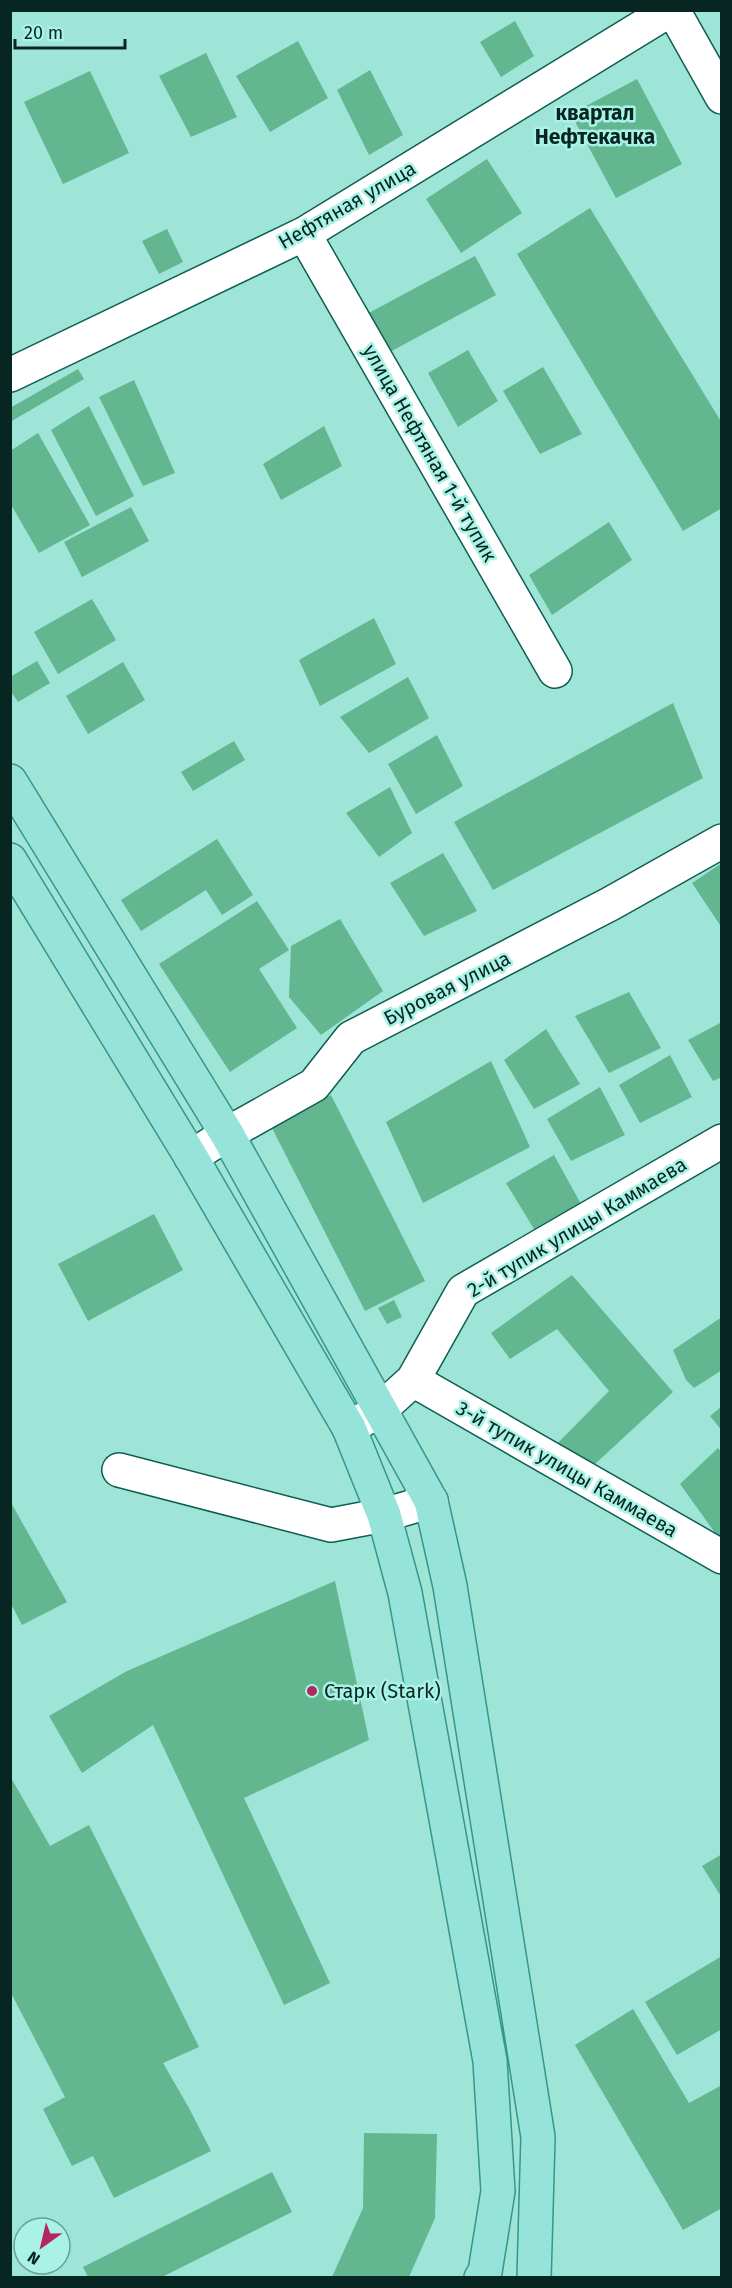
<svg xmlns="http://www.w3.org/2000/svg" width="732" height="2288" font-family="'Fira Sans',sans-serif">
  <rect width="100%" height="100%" fill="#9ee5d8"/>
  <path fill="#62b690" d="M 515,21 L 534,56 L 501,77 L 480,42 Z
    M 298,41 L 328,98 L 270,132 L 236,76 Z
    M 206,53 L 237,117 L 191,137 L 159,76 Z
    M 370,70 L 403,135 L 369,155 L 337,90 Z
    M 90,71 L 129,153 L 63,184 L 24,102 Z
    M 637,79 L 682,164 L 616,198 L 571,114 Z
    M 487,159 L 522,213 L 461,253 L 426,199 Z
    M 590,208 L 722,423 L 722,508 L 683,531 L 517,254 Z
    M 167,229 L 183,262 L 159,274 L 142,241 Z
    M 475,256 L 496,295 L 386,354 L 365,315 Z
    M 468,350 L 498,401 L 458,427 L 428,373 Z
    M 543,367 L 582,434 L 540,454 L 503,391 Z
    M 78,369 L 84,379 L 10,422 L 10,408 Z
    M 134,380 L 175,473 L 143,486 L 99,397 Z
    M 89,406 L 134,496 L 96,516 L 51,430 Z
    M 324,426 L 342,466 L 281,500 L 263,464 Z
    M 38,433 L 90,525 L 39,553 L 10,503 L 10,451 Z
    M 131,507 L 149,541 L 82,577 L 64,542 Z
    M 609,522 L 632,560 L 552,615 L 529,575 Z
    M 92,599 L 116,640 L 58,674 L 34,632 Z
    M 374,618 L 396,664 L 320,706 L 299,660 Z
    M 37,661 L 50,683 L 18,702 L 10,690 L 10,677 Z
    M 123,662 L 145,700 L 88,734 L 66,696 Z
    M 408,677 L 429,718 L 369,753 L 340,717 Z
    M 673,703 L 703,778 L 493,890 L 454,822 Z
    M 437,735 L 463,786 L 416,814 L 388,764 Z
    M 234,741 L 245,760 L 193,791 L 181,772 Z
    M 390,787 L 412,833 L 379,857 L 346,813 Z
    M 217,839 L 253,895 L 222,915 L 206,890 L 141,931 L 121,900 Z
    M 443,853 L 477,911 L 424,936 L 390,883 Z
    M 722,863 L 722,928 L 692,883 Z
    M 257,901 L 289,950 L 259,969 L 297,1028 L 230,1072 L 159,964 Z
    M 340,919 L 383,991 L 321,1035 L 289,997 L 291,946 Z
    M 629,992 L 661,1048 L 609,1073 L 575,1016 Z
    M 722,1022 L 722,1077 L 713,1081 L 688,1040 Z
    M 546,1029 L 580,1084 L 534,1109 L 504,1060 Z
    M 670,1055 L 692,1097 L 640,1123 L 619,1085 Z
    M 491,1061 L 530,1147 L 423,1203 L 386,1122 Z
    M 600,1087 L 625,1135 L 571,1161 L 547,1119 Z
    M 331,1095 L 425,1281 L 365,1311 L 271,1126 Z
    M 554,1155 L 581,1204 L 537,1234 L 506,1183 Z
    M 154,1214 L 183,1270 L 88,1321 L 58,1264 Z
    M 572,1275 L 673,1392 L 582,1476 L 550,1451 L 609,1391 L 557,1329 L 510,1359 L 491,1333 Z
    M 394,1300 L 402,1317 L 387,1324 L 378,1308 Z
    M 722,1317 L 722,1370 L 694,1388 L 686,1380 L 673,1350 Z
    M 722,1406 L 722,1431 L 710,1416 Z
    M 718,1448 L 722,1453 L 722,1535 L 718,1537 L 680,1484 Z
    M 10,1501 L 67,1602 L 22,1625 L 10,1602 Z
    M 335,1581 L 369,1740 L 244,1798 L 330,1983 L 284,2005 L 153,1725 L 82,1773 L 49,1716 L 127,1671 Z
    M 10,1776 L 50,1846 L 89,1825 L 199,2047 L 163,2063 L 189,2108 L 211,2151 L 114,2198 L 93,2156 L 72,2166 L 43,2109 L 65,2097 L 10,1991 Z
    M 722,1854 L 722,1898 L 702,1866 Z
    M 722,1956 L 722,2029 L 677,2055 L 645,2002 Z
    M 633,2009 L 689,2103 L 722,2085 L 722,2208 L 683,2230 L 575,2045 Z
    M 364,2133 L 437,2134 L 435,2218 L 409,2277 L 332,2277 L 363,2208 Z
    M 272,2172 L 292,2212 L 162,2277 L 88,2277 L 83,2267 Z"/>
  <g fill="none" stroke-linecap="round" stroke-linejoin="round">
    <defs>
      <path id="minor" d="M 673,10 L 722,97
        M 304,234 L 555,671
        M 10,375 L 304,234 L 670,10
        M 191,1157 L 227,1134 L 314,1085 L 351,1038 L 610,904 L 722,841
        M 413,1380 L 722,1557
        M 349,1428 L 380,1410 L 413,1380 L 463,1291 L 722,1141
        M 119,1470 L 331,1525 L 384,1515 L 431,1501"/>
      <path id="major" d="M 10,781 L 227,1134 L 431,1501 L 450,1586 L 538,2137 L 534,2278
        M 10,860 L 191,1157 L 349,1428 L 384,1515 L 405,1593 L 490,2061 L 498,2191 L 485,2272 L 481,2278"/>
    </defs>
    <use href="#minor" stroke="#0e5e54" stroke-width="36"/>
    <use href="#major" stroke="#369689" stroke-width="36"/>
    <use href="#minor" stroke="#fff" stroke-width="33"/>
    <use href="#major" stroke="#96e4d9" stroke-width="33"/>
  </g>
  <circle fill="#b4275e" stroke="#aaf2e6" stroke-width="2" cx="312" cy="1691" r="6"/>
  <g text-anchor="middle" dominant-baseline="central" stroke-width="5" stroke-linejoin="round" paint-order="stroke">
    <g font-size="20" fill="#072622" stroke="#aaf2e6">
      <text transform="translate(347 205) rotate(-30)">Нефтяная улица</text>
      <text transform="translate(430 453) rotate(60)">улица Нефтяная 1-й тупик</text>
      <text transform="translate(447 988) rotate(-27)">Буровая улица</text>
      <text transform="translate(577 1227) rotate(-31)">2-й тупик улицы Каммаева</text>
      <text transform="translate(567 1469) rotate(30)">3-й тупик улицы Каммаева</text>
    </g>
    <g font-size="20" fill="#072622" stroke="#aaf2e6" text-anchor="start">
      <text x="324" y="1691">Старк (Stark)</text>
    </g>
    <g font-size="21" font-weight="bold" fill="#072622" stroke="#aaf2e6">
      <text x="595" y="113">квартал<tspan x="595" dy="24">Нефтекачка</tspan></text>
    </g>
  </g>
  <rect width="732" height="2288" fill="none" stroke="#072622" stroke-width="24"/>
  <g transform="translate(42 2246) rotate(214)"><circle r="28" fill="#aaf2e6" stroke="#69a098" stroke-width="1.5"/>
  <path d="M0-4.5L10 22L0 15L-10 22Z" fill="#b4275e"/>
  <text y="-9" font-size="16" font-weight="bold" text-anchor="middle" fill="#072622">N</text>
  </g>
  <path d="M15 39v9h110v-9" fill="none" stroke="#072622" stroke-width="3"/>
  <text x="24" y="39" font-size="18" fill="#072622" stroke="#aaf2e6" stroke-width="4.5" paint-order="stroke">20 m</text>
</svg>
